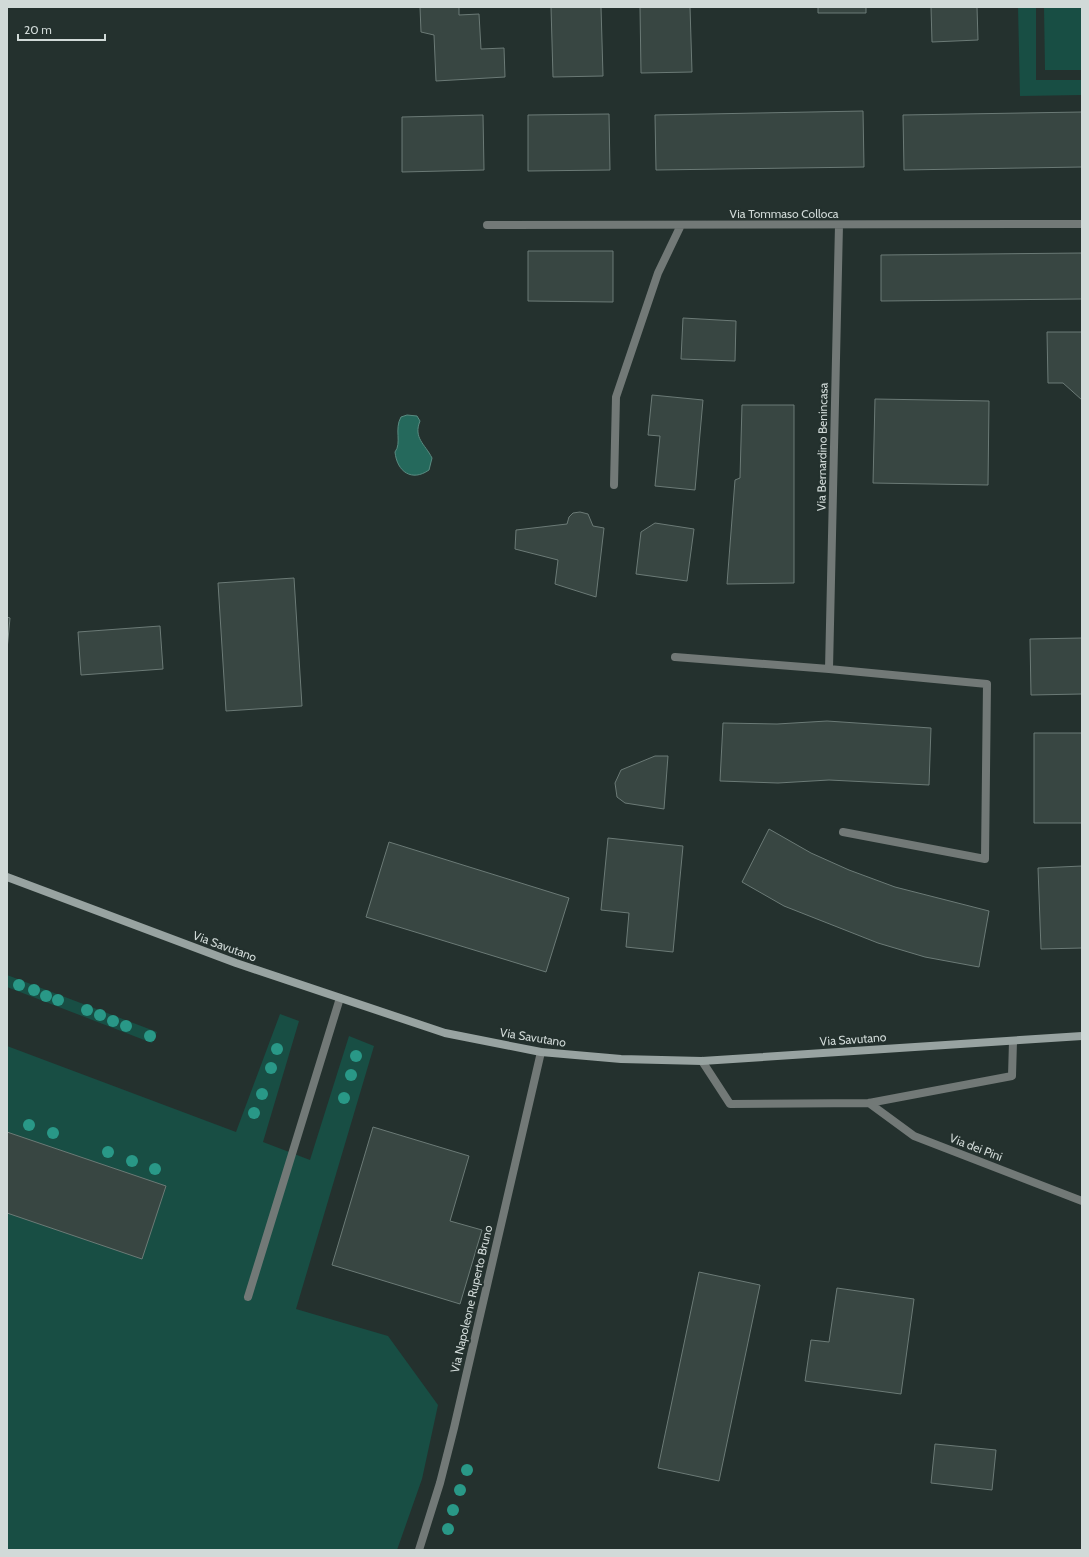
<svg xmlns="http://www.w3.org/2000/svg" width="1089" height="1557" font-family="Cabin,sans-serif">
  <rect width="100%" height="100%" fill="#24312e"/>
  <path fill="#184e44" d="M 1018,7 L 1036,7 L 1036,80 L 1082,80 L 1082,95 L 1020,96 Z
    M 1044,7 L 1082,7 L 1082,70 L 1045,70 Z
    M 7,975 L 157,1032 L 152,1043 L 7,987 Z
    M 280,1014 L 299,1021 L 263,1142 L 310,1160 L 349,1036 L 374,1046 L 296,1309 L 388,1336 L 438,1405 L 422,1479 L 397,1550 L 7,1550 L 7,1046 L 236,1132 Z"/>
  <path fill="#25695c" stroke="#598b81" d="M 407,415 L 417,416 L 420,421 C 413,438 425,444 432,458 L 429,470 C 412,482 397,472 395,452 C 402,443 394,429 401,417 Z"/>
  <path fill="#384642" stroke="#6b7a76" d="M 420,7 L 459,7 L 459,15 L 479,14 L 481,49 L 504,48 L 505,77 L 436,81 L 434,35 L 421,32 Z
    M 551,7 L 601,7 L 603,76 L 553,77 Z
    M 640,7 L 690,7 L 692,72 L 641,73 Z
    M 818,7 L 866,7 L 866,13 L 818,13 Z
    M 931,7 L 977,7 L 978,40 L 932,42 Z
    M 863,111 L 864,167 L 656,170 L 655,115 Z
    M 1082,112 L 1082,167 L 904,170 L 903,115 Z
    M 609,114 L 610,170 L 528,171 L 528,115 Z
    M 483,115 L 484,170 L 402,172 L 402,117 Z
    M 528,251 L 613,251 L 613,302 L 528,301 Z
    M 1082,253 L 1082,299 L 881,301 L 881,255 Z
    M 683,318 L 736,321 L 735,361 L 681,359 Z
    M 1047,332 L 1082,332 L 1082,400 L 1063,383 L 1048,383 Z
    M 652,395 L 703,400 L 695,490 L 655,486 L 660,436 L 648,435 Z
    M 875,399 L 989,401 L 988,485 L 873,483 Z
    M 742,405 L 794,405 L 794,583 L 727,584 L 735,480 L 740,478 Z
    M 580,512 L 588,514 L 593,526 L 604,528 L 596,597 L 555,584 L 558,560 L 515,549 L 516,530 L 567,524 L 569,517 L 573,513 Z
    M 655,523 L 694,529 L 687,581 L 636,574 L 641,532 Z
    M 294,578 L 302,706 L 226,711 L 218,583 Z
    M 7,617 L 10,618 L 7,650 Z
    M 160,626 L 163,669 L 81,675 L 78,632 Z
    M 1082,638 L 1082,694 L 1031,695 L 1030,639 Z
    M 827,721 L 931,728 L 929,785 L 829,780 L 778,783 L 720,781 L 723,723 L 777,724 Z
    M 1034,733 L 1082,733 L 1082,823 L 1034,823 Z
    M 655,756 L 668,756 L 664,809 L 625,803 L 617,797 L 615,783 L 621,770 Z
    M 769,829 L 811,853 L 849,870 L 895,887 L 989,911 L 979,967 L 925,957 L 878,943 L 784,906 L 742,882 Z
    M 608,838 L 683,846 L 673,952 L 626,947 L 629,913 L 601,910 Z
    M 389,842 L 569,898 L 546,972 L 366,917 Z
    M 1082,866 L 1082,948 L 1041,949 L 1038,868 Z
    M 373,1127 L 469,1156 L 450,1221 L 482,1230 L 460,1304 L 332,1265 Z
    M 7,1132 L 166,1186 L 142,1259 L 7,1213 Z
    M 699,1272 L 760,1285 L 719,1481 L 658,1468 Z
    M 837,1288 L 914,1299 L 901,1394 L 805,1381 L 811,1340 L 829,1342 Z
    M 935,1444 L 996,1450 L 992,1490 L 931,1483 Z"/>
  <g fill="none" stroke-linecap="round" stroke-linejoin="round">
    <path stroke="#727977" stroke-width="8" d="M 248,1297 L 340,998"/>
    <path stroke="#727977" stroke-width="8" d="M 487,225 L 1082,224
      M 614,485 L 616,397 L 658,273 L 681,225
      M 675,657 L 829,669 L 987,684 L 985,859 L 843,832
      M 829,669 L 839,225
      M 702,1061 L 730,1104 L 869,1103 L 1012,1076 L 1013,1041
      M 869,1103 L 914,1136 L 1082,1201
      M 419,1550 L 440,1483 L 454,1428 L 541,1052"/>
    <path stroke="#98a3a1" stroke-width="8" d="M 7,877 L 236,963 L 445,1033 L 541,1052 L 621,1059 L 702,1061 L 1082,1036"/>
  </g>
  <g fill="#299887">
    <circle cx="19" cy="985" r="6"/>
    <circle cx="34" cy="990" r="6"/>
    <circle cx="46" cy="996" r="6"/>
    <circle cx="58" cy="1000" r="6"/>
    <circle cx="87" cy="1010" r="6"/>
    <circle cx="100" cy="1015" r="6"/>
    <circle cx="113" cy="1021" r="6"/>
    <circle cx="126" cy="1026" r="6"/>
    <circle cx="150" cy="1036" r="6"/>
    <circle cx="277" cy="1049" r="6"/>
    <circle cx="356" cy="1056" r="6"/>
    <circle cx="271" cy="1068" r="6"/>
    <circle cx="351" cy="1075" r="6"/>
    <circle cx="262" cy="1094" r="6"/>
    <circle cx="344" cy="1098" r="6"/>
    <circle cx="254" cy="1113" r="6"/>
    <circle cx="29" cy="1125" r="6"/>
    <circle cx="53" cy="1133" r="6"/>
    <circle cx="108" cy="1152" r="6"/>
    <circle cx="132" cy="1161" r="6"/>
    <circle cx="155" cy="1169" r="6"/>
    <circle cx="467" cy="1470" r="6"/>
    <circle cx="460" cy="1490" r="6"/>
    <circle cx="453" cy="1510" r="6"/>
    <circle cx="448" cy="1529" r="6"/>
  </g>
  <g text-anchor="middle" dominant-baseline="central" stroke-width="4" stroke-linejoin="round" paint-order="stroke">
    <g font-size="12" fill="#d1dad8" stroke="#24312e">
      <text x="784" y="213">Via Tommaso Colloca</text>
      <text transform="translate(822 447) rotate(-89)">Via Bernardino Benincasa</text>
      <text transform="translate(225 946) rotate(20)">Via Savutano</text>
      <text transform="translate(533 1037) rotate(9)">Via Savutano</text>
      <text transform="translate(853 1039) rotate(-4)">Via Savutano</text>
      <text transform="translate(976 1147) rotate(21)">Via dei Pini</text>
      <text transform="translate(471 1299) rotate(-77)">Via Napoleone Ruperto Bruno</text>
    </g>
  </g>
  <rect width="1089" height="1557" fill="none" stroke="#d1dad8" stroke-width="16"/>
  <path d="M18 34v6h87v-6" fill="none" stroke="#d1dad8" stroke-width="2"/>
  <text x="24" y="34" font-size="12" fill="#d1dad8" stroke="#24312e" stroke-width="3" paint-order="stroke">20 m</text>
</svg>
